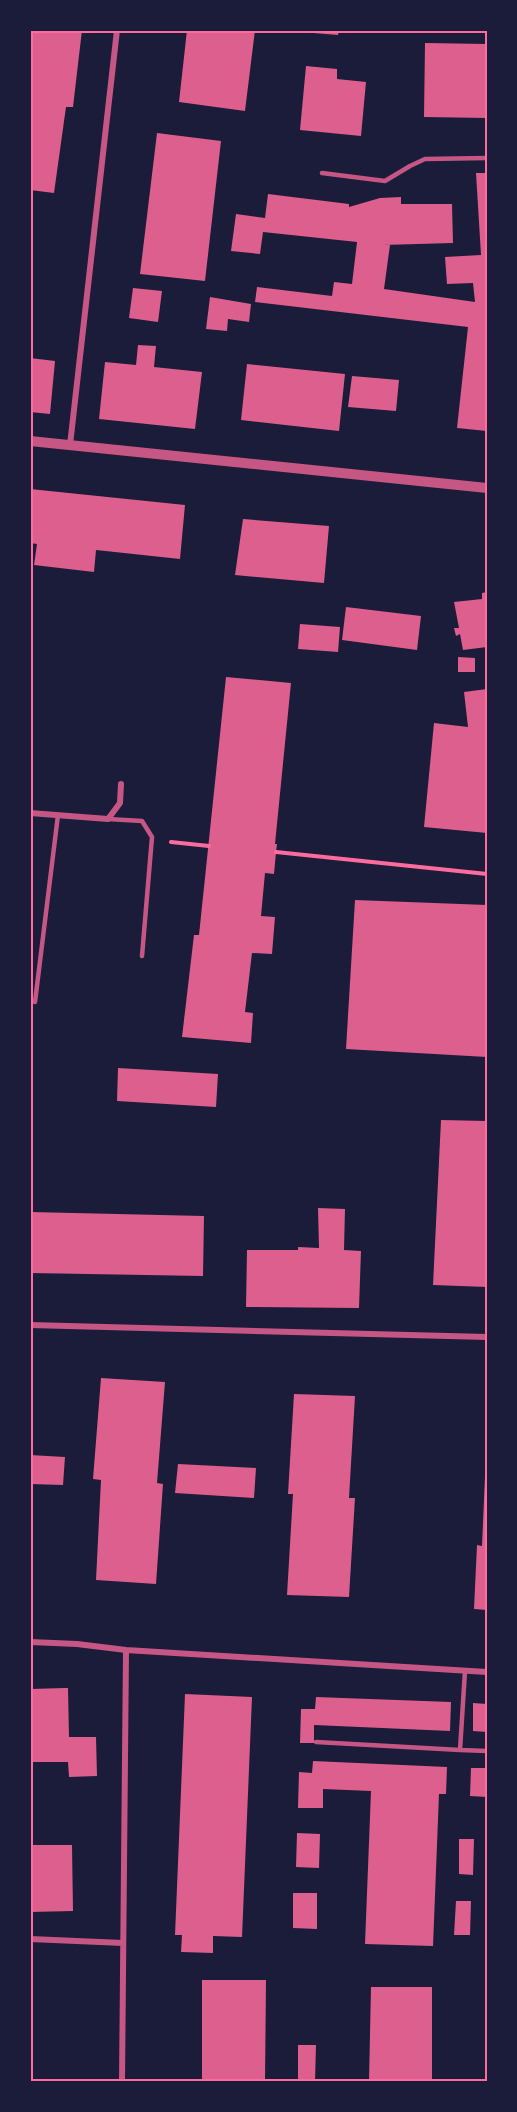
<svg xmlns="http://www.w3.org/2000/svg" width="517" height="2112" font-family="'Roboto Condensed',sans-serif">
  <rect width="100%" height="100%" fill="#1b1b3a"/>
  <path fill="#dd5f8e" d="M 30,30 L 82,30 L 73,107 L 66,107 L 54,193 L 30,190 Z
    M 187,30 L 255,30 L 245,111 L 179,102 Z
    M 301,30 L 339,30 L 338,35 L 301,32 Z
    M 425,43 L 487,44 L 487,118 L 424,117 Z
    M 306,66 L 337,69 L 337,79 L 366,82 L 361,136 L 300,130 Z
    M 157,133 L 221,141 L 205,281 L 140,274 Z
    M 476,173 L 487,173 L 487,431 L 457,428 L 468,327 L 255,302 L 257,287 L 332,296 L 334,282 L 352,284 L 357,242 L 263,232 L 260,254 L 231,251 L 236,214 L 265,218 L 268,194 L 349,204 L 349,207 L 380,198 L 401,197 L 401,204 L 452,204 L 453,243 L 383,245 L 390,245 L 384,289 L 475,302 L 473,283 L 447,284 L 445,257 L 481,255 Z
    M 133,288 L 162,291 L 158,322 L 129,318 Z
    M 210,297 L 251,304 L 249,322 L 228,319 L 227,331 L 206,329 Z
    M 138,345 L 156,346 L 154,367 L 202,372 L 195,429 L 99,419 L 105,362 L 136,365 Z
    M 30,358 L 55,361 L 50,414 L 30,412 Z
    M 247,364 L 345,374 L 339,431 L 241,420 Z
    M 352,376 L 399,380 L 396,411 L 348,407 Z
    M 30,489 L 185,505 L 180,559 L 96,550 L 94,572 L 34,565 L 37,544 L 30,543 Z
    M 243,519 L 329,526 L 324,583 L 235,575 Z
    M 487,592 L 487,647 L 463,650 L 460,634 L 456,636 L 454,628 L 459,628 L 454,602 L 482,599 L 482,593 Z
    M 346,607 L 421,616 L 417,650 L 342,640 Z
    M 300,624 L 340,627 L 338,652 L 298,649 Z
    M 458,657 L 475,658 L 475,672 L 458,672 Z
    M 226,677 L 291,683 L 275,844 L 277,844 L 276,852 L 274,874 L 265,873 L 261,916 L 275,917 L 272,954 L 252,953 L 245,1012 L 253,1013 L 251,1043 L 182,1037 L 194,935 L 199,935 Z
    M 487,689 L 487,833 L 424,827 L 434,723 L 468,727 L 464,692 Z
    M 355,900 L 487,905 L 487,1057 L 346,1049 Z
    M 118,1068 L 218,1074 L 216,1107 L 117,1101 Z
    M 441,1120 L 487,1121 L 487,1287 L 433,1285 Z
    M 318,1208 L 345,1209 L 344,1250 L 361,1251 L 359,1308 L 246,1307 L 247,1250 L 298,1250 L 298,1247 L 319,1248 Z
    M 30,1212 L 204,1216 L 203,1276 L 30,1273 Z
    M 101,1378 L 165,1382 L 157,1483 L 163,1484 L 156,1584 L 96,1580 L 101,1480 L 93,1479 Z
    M 294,1394 L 355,1396 L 349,1498 L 355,1498 L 349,1597 L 287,1595 L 293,1494 L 288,1494 Z
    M 30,1455 L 65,1457 L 63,1485 L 30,1484 Z
    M 178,1464 L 256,1468 L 254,1498 L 175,1493 Z
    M 485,1476 L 487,1476 L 487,1610 L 474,1609 L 477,1545 L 482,1546 Z
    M 65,1688 L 68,1688 L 69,1737 L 96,1737 L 97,1776 L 69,1777 L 68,1762 L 30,1762 L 30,1689 Z
    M 185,1694 L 252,1697 L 242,1937 L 213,1936 L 213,1953 L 181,1952 L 182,1935 L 175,1935 Z
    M 316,1697 L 451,1702 L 450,1731 L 314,1725 L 314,1743 L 300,1743 L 301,1709 L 315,1709 Z
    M 473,1703 L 487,1704 L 487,1732 L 473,1731 Z
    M 313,1761 L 447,1767 L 446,1794 L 439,1794 L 433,1946 L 365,1944 L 371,1791 L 323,1789 L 323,1808 L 298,1808 L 299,1772 L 312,1773 Z
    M 471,1768 L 487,1768 L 487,1797 L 470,1796 Z
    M 297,1833 L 320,1834 L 319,1868 L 296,1867 Z
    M 459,1839 L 474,1839 L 473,1875 L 459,1874 Z
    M 30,1845 L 72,1845 L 73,1911 L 30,1912 Z
    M 293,1893 L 317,1893 L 317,1929 L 293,1928 Z
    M 456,1901 L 471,1901 L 470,1935 L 454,1935 Z
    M 202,1980 L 266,1980 L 265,2082 L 202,2082 Z
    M 371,1987 L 432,1987 L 432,2082 L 369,2082 Z
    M 298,2045 L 316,2045 L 315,2082 L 298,2082 Z"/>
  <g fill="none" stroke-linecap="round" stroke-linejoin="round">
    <path stroke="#ff6b9d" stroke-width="4" d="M 171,842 L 209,846
      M 276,852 L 487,874"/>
    <path stroke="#c65784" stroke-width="4.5" d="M 322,173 L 385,181 L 410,166 L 425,159 L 487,158
      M 108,819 L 142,821 L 152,837 L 142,956
      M 35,1002 L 58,815
      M 465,1671 L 460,1750 L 487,1751
      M 316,1742 L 460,1750"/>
    <path stroke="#c65784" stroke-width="6" d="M 70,445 L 117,30
      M 30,813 L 108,819 L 120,803 L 121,784
      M 30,1325 L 487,1337
      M 30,1642 L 77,1644 L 126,1650 L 487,1672
      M 30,1939 L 123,1943
      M 122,2082 L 126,1650"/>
    <path stroke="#c65784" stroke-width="10" d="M 30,441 L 487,488"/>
  </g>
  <rect width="517" height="2112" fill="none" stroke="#1b1b3a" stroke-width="63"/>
  <rect x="32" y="32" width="454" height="2048" fill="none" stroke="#ff6b9d" stroke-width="2"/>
</svg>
